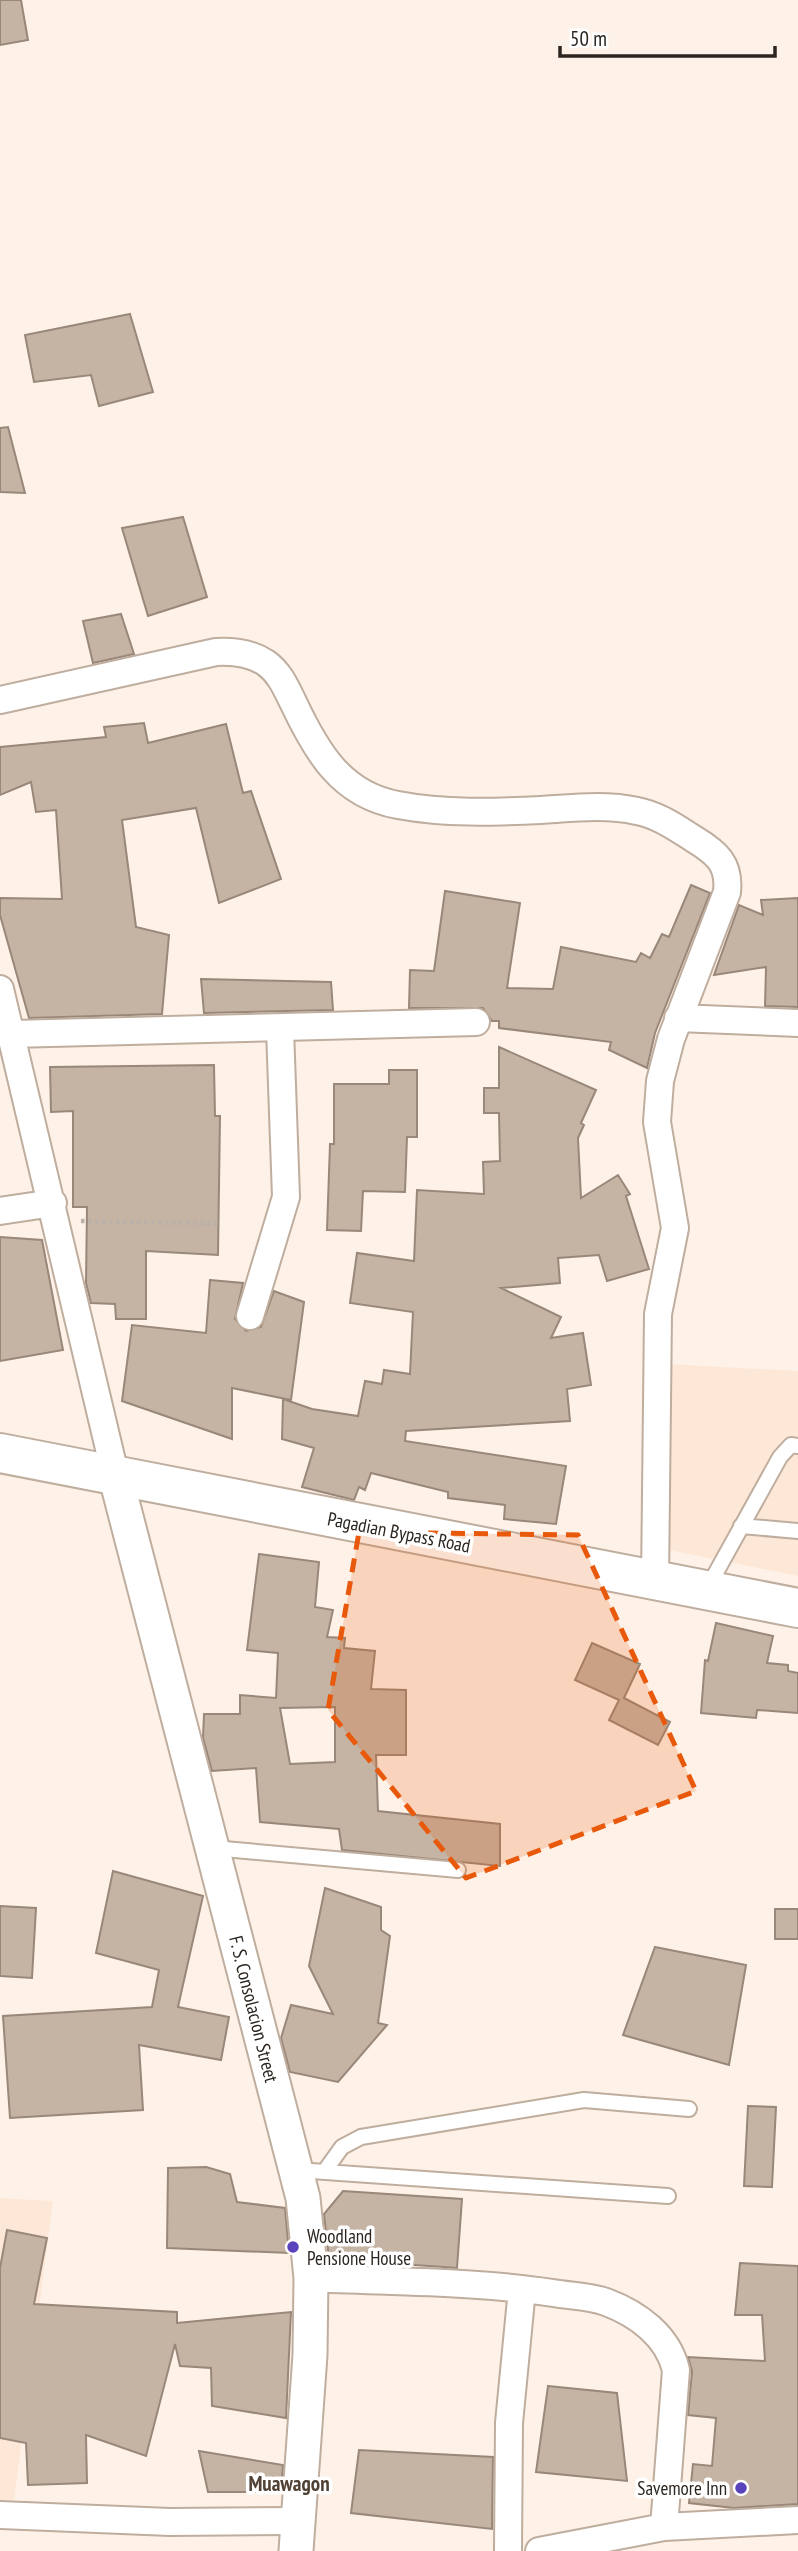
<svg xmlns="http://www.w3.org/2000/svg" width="798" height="2551" font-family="'PT Sans Narrow',sans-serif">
  <rect width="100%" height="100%" fill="#fef2e8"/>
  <path fill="#fde8d7" d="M 669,1364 L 798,1371 L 798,1576 L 664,1549 Z
    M 0,2198 L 53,2201 L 14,2500 L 0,2500 Z"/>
  <path fill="#c5b3a4" stroke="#998779" stroke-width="2" fill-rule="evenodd" d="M 0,0 L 21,0 L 28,40 L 0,45 Z
    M 130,314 L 153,392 L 99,406 L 91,375 L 34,382 L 25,335 Z
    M 8,427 L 25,493 L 0,492 L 0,428 Z
    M 183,517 L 207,597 L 148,616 L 122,528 Z
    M 121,614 L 134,654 L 93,663 L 83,621 Z
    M 144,723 L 148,743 L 226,724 L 243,793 L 251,791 L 281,879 L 219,903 L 196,808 L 122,820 L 136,927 L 169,935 L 162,1014 L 29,1018 L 0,915 L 0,898 L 62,899 L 56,810 L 36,812 L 31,782 L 0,795 L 0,747 L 106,737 L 104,727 Z
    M 691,885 L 710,893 L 655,1033 L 647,1068 L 609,1050 L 611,1042 L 499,1028 L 499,1021 L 492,1021 L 483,1008 L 409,1008 L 410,970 L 434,971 L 445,891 L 520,903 L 507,988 L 553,989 L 561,947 L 636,962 L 641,953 L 650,958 L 662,934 L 669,937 Z
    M 798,898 L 798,1007 L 765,1006 L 766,967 L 714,975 L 739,905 L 763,915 L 761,900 Z
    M 201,979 L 331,982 L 333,1010 L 204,1013 Z
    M 499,1047 L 596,1090 L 581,1123 L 584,1125 L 578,1138 L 581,1198 L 618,1175 L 630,1194 L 626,1196 L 649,1269 L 607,1281 L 599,1255 L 558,1258 L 560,1283 L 501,1288 L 561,1317 L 551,1338 L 583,1333 L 591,1385 L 567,1389 L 570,1421 L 406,1431 L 405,1441 L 566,1466 L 556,1524 L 504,1519 L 505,1505 L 448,1498 L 448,1492 L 371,1473 L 365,1490 L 359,1487 L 354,1500 L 302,1487 L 314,1448 L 282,1439 L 283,1399 L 312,1409 L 358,1416 L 365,1381 L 382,1384 L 384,1370 L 410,1374 L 413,1312 L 350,1303 L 357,1253 L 414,1261 L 417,1190 L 484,1194 L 483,1162 L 500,1161 L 499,1113 L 484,1113 L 484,1088 L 499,1088 Z
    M 214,1065 L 215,1116 L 220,1116 L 218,1255 L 146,1251 L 146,1319 L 116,1319 L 115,1304 L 91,1303 L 86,1283 L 87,1207 L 73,1207 L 73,1111 L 51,1112 L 50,1067 Z
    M 389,1070 L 417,1070 L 417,1137 L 407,1137 L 405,1192 L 363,1191 L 361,1231 L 327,1230 L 330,1144 L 334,1144 L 334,1084 L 389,1084 Z
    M 0,1237 L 42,1240 L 63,1350 L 0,1361 Z
    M 210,1280 L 243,1283 L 235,1319 L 246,1331 L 261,1327 L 274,1291 L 304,1302 L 291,1400 L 232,1388 L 232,1439 L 122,1401 L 132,1325 L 206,1333 Z
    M 259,1554 L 319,1562 L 315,1607 L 333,1610 L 327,1637 L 345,1638 L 344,1648 L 375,1651 L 371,1689 L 406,1690 L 406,1755 L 376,1755 L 378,1811 L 500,1824 L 500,1866 L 342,1850 L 339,1829 L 260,1822 L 256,1768 L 212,1771 L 203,1738 L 204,1714 L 240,1714 L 240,1695 L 276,1698 L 278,1653 L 247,1650 ZM 335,1707 L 335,1762 L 290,1764 L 280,1708 Z
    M 716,1623 L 773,1636 L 767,1663 L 788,1665 L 788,1671 L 798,1673 L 798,1713 L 757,1710 L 756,1718 L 701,1713 L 705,1660 L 708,1661 Z
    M 592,1643 L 640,1664 L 624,1698 L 670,1722 L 658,1745 L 609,1720 L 619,1700 L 575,1680 Z
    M 113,1871 L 203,1896 L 178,2007 L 229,2017 L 221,2060 L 139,2045 L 143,2110 L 10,2118 L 3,2016 L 152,2007 L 159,1970 L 96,1953 Z
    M 325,1888 L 381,1907 L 381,1930 L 390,1936 L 378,2023 L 387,2025 L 338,2082 L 290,2072 L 281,2038 L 291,2005 L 333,2014 L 309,1966 Z
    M 0,1906 L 36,1908 L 32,1978 L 0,1976 Z
    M 775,1909 L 798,1909 L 798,1939 L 775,1939 Z
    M 655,1947 L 746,1965 L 729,2065 L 623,2035 Z
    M 748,2106 L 776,2107 L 772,2187 L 744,2186 Z
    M 206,2167 L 230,2174 L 237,2202 L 285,2208 L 289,2253 L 167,2248 L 168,2168 Z
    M 343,2191 L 462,2199 L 457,2268 L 329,2259 L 324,2214 Z
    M 7,2230 L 47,2238 L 34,2304 L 177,2312 L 177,2323 L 291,2312 L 286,2418 L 212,2406 L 211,2368 L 180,2366 L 175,2344 L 146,2456 L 86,2435 L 87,2483 L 28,2485 L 26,2443 L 0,2438 L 0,2268 Z
    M 740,2263 L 798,2266 L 798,2504 L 734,2508 L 689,2503 L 693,2464 L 712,2466 L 716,2418 L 688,2415 L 692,2371 L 688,2357 L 765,2361 L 762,2315 L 735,2315 Z
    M 548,2386 L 617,2393 L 627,2481 L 536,2472 Z
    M 359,2450 L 493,2457 L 492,2529 L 351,2513 Z
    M 199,2451 L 283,2465 L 281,2492 L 208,2492 Z"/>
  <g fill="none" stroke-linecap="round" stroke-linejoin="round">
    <defs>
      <path id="service" d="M 741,1526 L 798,1531
        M 708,1587 L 780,1457 L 791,1445 L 798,1446
        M 213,1848 L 458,1870
        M 297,2170 L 668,2196
        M 324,2172 L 342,2147 L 361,2137 L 584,2100 L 689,2109"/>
      <path id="minor" d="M 0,700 L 216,652 C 233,651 251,653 266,663 C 280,673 286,688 293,702 C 316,751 341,795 398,805 C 445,814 494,812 541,810 C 573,808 606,804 637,811 C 658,815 675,827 694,839 C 717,853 730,864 727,892 L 671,1039 L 660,1081 L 657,1122 L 675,1228 L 658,1314 L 655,1582
        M 0,989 L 116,1478
        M 678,1018 L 798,1023
        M 12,1034 L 476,1022
        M 0,1211 L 53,1203
        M 250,1316 L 286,1197 L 280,1029
        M 311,2278 C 392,2282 474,2281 553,2293 C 570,2296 590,2296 606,2302 C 638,2314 668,2336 676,2370 L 664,2527
        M 0,2515 L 170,2522 L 297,2521
        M 508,2551 L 509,2423 L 522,2289
        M 539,2551 L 664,2527 L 798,2520"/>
      <path id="tertiary" d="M 116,1478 L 303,2198 L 311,2278 L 310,2355 L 296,2551"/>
      <path id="trunk" d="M 0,1453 L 798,1608"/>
    </defs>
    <use href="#service" stroke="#bfad9e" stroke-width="18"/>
    <use href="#minor" stroke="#bfad9e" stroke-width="30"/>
    <use href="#tertiary" stroke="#bfad9e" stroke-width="37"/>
    <use href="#trunk" stroke="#bfad9e" stroke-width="42"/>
    <path stroke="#bbb1a8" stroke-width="4.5" stroke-dasharray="3.5 3.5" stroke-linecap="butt" d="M 81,1221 L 220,1224"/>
    <use href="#service" stroke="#fff" stroke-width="14"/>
    <use href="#minor" stroke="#fff" stroke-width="26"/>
    <use href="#tertiary" stroke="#fff" stroke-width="33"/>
    <use href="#trunk" stroke="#fff" stroke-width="38"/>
  </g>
  <path fill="#e8590c" fill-opacity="0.2" stroke="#e8590c" stroke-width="5" stroke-dasharray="14 9" stroke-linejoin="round" d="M 359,1532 L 578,1535 L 696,1791 L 466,1878 L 328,1710 Z"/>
  <g fill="#5a42ba" stroke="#fff" stroke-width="2.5">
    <circle cx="293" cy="2247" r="7"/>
    <circle cx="741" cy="2488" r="7"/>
  </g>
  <g text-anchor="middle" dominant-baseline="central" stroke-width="7" stroke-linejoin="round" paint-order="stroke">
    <g font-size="19" fill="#2c251f" stroke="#fff">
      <text transform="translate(399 1532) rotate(11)">Pagadian Bypass Road</text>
      <text transform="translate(254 2009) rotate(76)">F. S. Consolacion Street</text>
    </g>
    <g font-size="19" fill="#2c251f" stroke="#fff" text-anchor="start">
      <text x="307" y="2236">Woodland<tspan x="307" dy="22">Pensione House</tspan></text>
      <text x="727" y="2488" text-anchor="end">Savemore Inn</text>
    </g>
    <g font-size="21" font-weight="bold" fill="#514134" stroke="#fff">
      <text x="289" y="2483">Muawagon</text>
    </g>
  </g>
  <path d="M560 46v10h215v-10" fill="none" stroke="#2c251f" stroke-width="3.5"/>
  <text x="570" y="46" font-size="21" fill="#2c251f" stroke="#ffffff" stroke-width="5" paint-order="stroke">50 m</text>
</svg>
